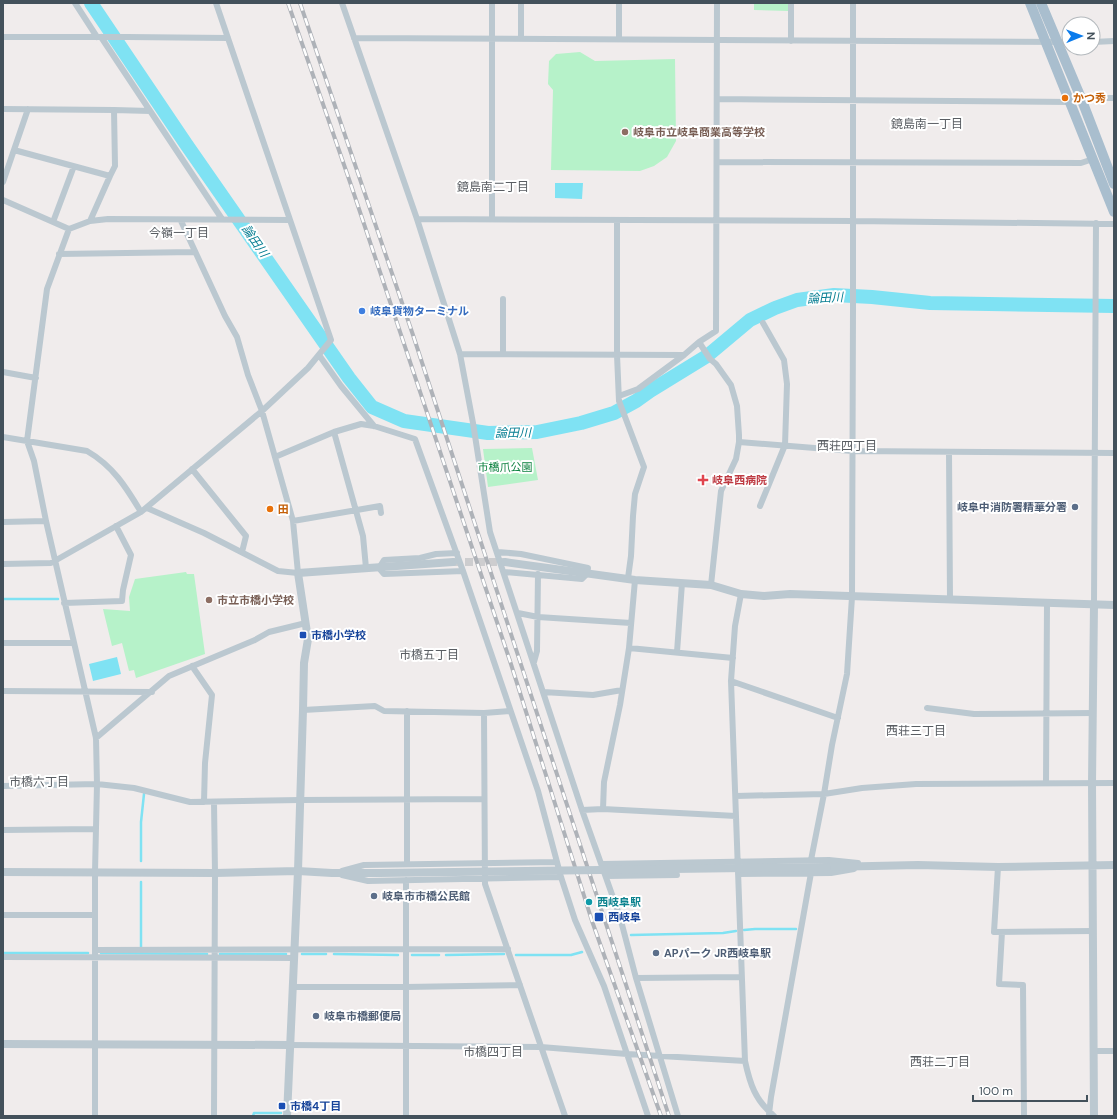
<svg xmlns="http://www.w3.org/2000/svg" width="1117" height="1119" font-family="'DM Sans','Noto Sans JP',sans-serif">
  <rect width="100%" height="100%" fill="#f0ecec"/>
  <path fill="#b6f2c9" d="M 754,3 L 789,3 L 789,11 L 754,10 Z
    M 580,52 L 595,61 L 675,59 L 676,141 L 667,157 L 654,166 L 640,171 L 551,170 L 553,90 L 548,84 L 549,61 L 556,54 Z
    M 532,448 L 538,480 L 488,487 L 483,449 Z
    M 186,572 L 187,574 L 194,574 L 205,654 L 136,678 L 134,670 L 129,671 L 122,643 L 112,646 L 103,609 L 130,611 L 129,597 L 135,579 Z"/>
  <path fill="#7fe2f3" d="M 555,183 L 583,183 L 582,199 L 555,198 Z
    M 117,657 L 121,674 L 93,681 L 89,664 Z"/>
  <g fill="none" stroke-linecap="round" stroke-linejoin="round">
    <path stroke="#7fe2f3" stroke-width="2.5" d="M 3,599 L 58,599
      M 141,861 L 141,822 L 144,794
      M 141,882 L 141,947
      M 744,930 L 755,929 L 796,929
      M 631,935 L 723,933 L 736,931
      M 3,953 L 88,953
      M 101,953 L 207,954
      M 220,954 L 286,954
      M 302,954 L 326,954
      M 334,954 L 398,955
      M 412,955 L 439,955
      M 446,955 L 504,954
      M 516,955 L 571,955 L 582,952
      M 253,1116 L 254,1113 L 281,1113"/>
    <path stroke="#7fe2f3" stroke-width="14" d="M 91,3 L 186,144 L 349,378 L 372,407 L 404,421 L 488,433 L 537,432 L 581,423 L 614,413 L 636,401 L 650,391 L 707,356 L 750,320 L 775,308 L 797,300 L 834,295 L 872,297 L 930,303 L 1114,306"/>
    <path stroke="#cdcdcf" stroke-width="8" stroke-dasharray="8 4" stroke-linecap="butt" d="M 453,562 L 505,562"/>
    <path stroke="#bbc8d0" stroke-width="6" d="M 75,3 L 97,37
      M 342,3 L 417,219 L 460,354 L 473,423 L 490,532 L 582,810 L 620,917 L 636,978 L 678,1116
      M 492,3 L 492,219
      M 619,3 L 619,39
      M 3,37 L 127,37 L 228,38
      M 101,37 L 222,219
      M 354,38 L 1069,42
      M 521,38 L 521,3
      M 791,41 L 791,3
      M 1093,42 L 1114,41
      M 717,99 L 1070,102 L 1081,98 L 1114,98
      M 3,109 L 114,110
      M 14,150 L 110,176 L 90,221
      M 717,162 L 1081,163 L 1093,159
      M 110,176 L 115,166 L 114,110 L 150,111
      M 3,182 L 28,109
      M 3,200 L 69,229 L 90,221 L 108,219 L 290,220
      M 417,219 L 853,221 L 1114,224
      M 617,221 L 617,355 L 619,401 L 644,467 L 635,494 L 633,516 L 631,556 L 628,578
      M 53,222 L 74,166
      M 69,229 L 47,289 L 27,441 L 34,461 L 46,521 L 96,738 L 97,784 L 95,872 L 95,1116
      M 59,254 L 194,252
      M 460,354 L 684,355 L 699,342
      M 503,354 L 503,299
      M 319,355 L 341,386 L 374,426
      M 3,372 L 36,378
      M 619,396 L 638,389 L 684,355
      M 334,432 L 363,536 L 366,568
      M 3,437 L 87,451 C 113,466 126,487 141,512 L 262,411 L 308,368 L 331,340 L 216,3
      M 739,442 L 852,451 L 1114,453
      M 949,452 L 950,600
      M 275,457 L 334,432 L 361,424 L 374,426 L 415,439 L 463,571 L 538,791 L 561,877 L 575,920 L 604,986 L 648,1116
      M 192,469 L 246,536 L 242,552
      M 760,506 L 785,445 L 787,384 L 784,360 L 763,323
      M 147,508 L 204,533 L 278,571 L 298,573 L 293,521 L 262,411 L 248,375 L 237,337 L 225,316 L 181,221
      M 293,521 L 380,506 L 381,513
      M 3,522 L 46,521
      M 498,552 L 521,554 L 588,568 L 587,574 L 582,579 L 504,572
      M 457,553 L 436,554 L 420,558 L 384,560 L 379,568 L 384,574 L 463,571
      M 3,564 L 51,563 L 141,512
      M 711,585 L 721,491 L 736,459 L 739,442 L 739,435 L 737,406 L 731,385 L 716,364 L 710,359 L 699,342 L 716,331 L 717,3
      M 741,594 L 735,626 L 731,681 L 745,1061 C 750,1084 755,1100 774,1116
      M 64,603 L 122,601 L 123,590 L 131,555 L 116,526
      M 1094,604 L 1096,223
      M 518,613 L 538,617 L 631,623
      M 3,643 L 73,643
      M 629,648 L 733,658
      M 677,652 L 682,583
      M 534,662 L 537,651 L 538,574
      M 192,666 L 212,695 L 205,763 L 204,802
      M 731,681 L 838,718
      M 3,691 L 152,692
      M 543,692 L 593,695 L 622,690
      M 927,708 L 974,714 L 1093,713
      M 303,710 L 375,706 L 384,711 L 484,713 L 510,711
      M 484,713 L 485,884 L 565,1116
      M 96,738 L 169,676 L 255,640 L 269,632 L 306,623
      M 1046,783 L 1047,603
      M 3,786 L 97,784 L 134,788 L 190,802 L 300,800 L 484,799
      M 736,796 L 824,794 L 862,788 L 916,784 L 1114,783
      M 603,809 L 736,816
      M 582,810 L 603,809 L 604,782 L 620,705 L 629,648 L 635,580
      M 3,830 L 95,829
      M 811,860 L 824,794 L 832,745 L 847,674 L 852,597 L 853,308 L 853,3
      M 407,864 L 407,711
      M 602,864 L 829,860 L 858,863
      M 998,867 L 994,932 L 1093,931
      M 342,871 L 364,865 L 557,862
      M 738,874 L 831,873 L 854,869
      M 342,875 L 368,881 L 561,877
      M 606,876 L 677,875
      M 3,915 L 95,915
      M 1002,932 L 999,984 L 1023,985 L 1024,1116
      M 95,950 L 508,949
      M 3,957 L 294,958
      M 636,978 L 741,977
      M 293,987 L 406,987 L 520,985
      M 290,1045 L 541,1047 L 627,1054 L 745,1061
      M 1093,1051 L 1114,1051
      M 769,1114 L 771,1097 L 811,873
      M 214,1116 L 215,873 L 214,802
      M 406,1116 L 406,880"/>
    <path stroke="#bbc8d0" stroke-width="8" d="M 505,562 L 635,580 L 711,585 L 741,594 L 764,596 L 790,594 L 1114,605
      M 827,867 L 918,865 L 998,867 L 1114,865
      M 3,872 L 215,873 L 298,871 L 332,873 L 379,873
      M 3,1044 L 290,1045
      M 287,1116 L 298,871 L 303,710 L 304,663 L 308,639 L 298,573 L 453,562
      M 1094,1116 L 1092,783 L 1094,604"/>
    <path stroke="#a9bece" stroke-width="10" d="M 1030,3 L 1114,212
      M 1041,3 L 1081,98 L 1114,184"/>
    <defs>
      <path id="rail" d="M 288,3 L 351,185 L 510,661 L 592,921 L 661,1116
        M 300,3 L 413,335 L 669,1116"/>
    </defs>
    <use href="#rail" stroke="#aeb2b8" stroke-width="4"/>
    <use href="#rail" stroke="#fff" stroke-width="2.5" stroke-dasharray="8" stroke-linecap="butt"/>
    <path stroke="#bbc8d0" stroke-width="8" d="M 379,873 L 827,867"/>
  </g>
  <g fill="#e8710a" stroke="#fff" stroke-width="1.5">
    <circle cx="1065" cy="98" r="4"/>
    <circle cx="270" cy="509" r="4"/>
  </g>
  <g fill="#8d6e63" stroke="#fff" stroke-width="1.5">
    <circle cx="625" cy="132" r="4"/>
    <circle cx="209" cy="600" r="4"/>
  </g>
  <circle fill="#3f7fe0" stroke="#fff" stroke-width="1.5" cx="362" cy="311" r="4"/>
  <path fill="#e0444e" stroke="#fff" stroke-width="1.5" d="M701 474h4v4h4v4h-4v4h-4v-4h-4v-4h4z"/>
  <g fill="#5c6f8a" stroke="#fff" stroke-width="1.5">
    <circle cx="1075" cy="507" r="4"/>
    <circle cx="374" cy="896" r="4"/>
    <circle cx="656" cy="953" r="4"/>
    <circle cx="316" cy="1016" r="4"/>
  </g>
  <g fill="#1a4fb4" stroke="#fff" stroke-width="1.5">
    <rect x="299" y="631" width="8" height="8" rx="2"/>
    <rect x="594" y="912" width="10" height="10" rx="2"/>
    <rect x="278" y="1102" width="8" height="8" rx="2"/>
  </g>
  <circle fill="#0f9aa8" stroke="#fff" stroke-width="1.5" cx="589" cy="902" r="4"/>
  <g text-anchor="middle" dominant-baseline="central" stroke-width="4" stroke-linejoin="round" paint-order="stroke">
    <g font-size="11" font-weight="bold" fill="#c56008" stroke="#fff" text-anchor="start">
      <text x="1073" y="98">かつ秀</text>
      <text x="278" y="509">田</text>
    </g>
    <g font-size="11" font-weight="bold" fill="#785e54" stroke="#fff" text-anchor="start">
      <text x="633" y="132">岐阜市立岐阜商業高等学校</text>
      <text x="217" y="600">市立市橋小学校</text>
    </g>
    <g font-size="11" font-weight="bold" fill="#366cbe" stroke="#fff" text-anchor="start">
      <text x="370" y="311">岐阜貨物ターミナル</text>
    </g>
    <g font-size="11" fill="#0f8241" stroke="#fff">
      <text x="505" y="467">市橋爪公園</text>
    </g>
    <g font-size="11" font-weight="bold" fill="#be3a42" stroke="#fff" text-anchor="start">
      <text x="712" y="480">岐阜西病院</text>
    </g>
    <g font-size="11" font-weight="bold" fill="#4e5e75" stroke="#fff" text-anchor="start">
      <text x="1067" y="507" text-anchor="end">岐阜中消防署精華分署</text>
      <text x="382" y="896">岐阜市市橋公民館</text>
      <text x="664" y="953">APパーク JR西岐阜駅</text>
      <text x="324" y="1016">岐阜市橋郵便局</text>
    </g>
    <g font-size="11" font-weight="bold" fill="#164399" stroke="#fff" text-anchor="start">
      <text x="311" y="635">市橋小学校</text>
      <text x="608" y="917">西岐阜</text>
      <text x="290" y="1106">市橋4丁目</text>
    </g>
    <g font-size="11" font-weight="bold" fill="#0d838f" stroke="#fff" text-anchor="start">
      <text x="597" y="902">西岐阜駅</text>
    </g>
    <g font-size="12" fill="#595d62" stroke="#fff">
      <text x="927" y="124">鏡島南一丁目</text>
      <text x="493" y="187">鏡島南二丁目</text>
      <text x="179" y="233">今嶺一丁目</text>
      <text x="847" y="446">西荘四丁目</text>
      <text x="429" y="655">市橋五丁目</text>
      <text x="916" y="731">西荘三丁目</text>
      <text x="39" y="782">市橋六丁目</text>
      <text x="493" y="1052">市橋四丁目</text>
      <text x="940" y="1062">西荘二丁目</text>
    </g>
    <g font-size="12" font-style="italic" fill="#037c91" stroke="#fff">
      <text transform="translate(255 241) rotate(55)">論田川</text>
      <text transform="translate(825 298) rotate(-3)">論田川</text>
      <text transform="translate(513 433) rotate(-1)">論田川</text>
    </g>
  </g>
  <rect width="1117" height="1119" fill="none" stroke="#43515b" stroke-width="8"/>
  <g transform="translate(1081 36) rotate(89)"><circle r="19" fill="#ffffff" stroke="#b4b9bd"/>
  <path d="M0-3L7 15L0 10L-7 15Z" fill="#0a7bec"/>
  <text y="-6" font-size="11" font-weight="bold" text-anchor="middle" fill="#43515b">N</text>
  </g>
  <path d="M973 1095v6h114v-6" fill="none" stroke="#43515b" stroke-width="2"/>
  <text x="979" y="1095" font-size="12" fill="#43515b" stroke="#ffffff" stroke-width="3" paint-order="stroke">100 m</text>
</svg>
